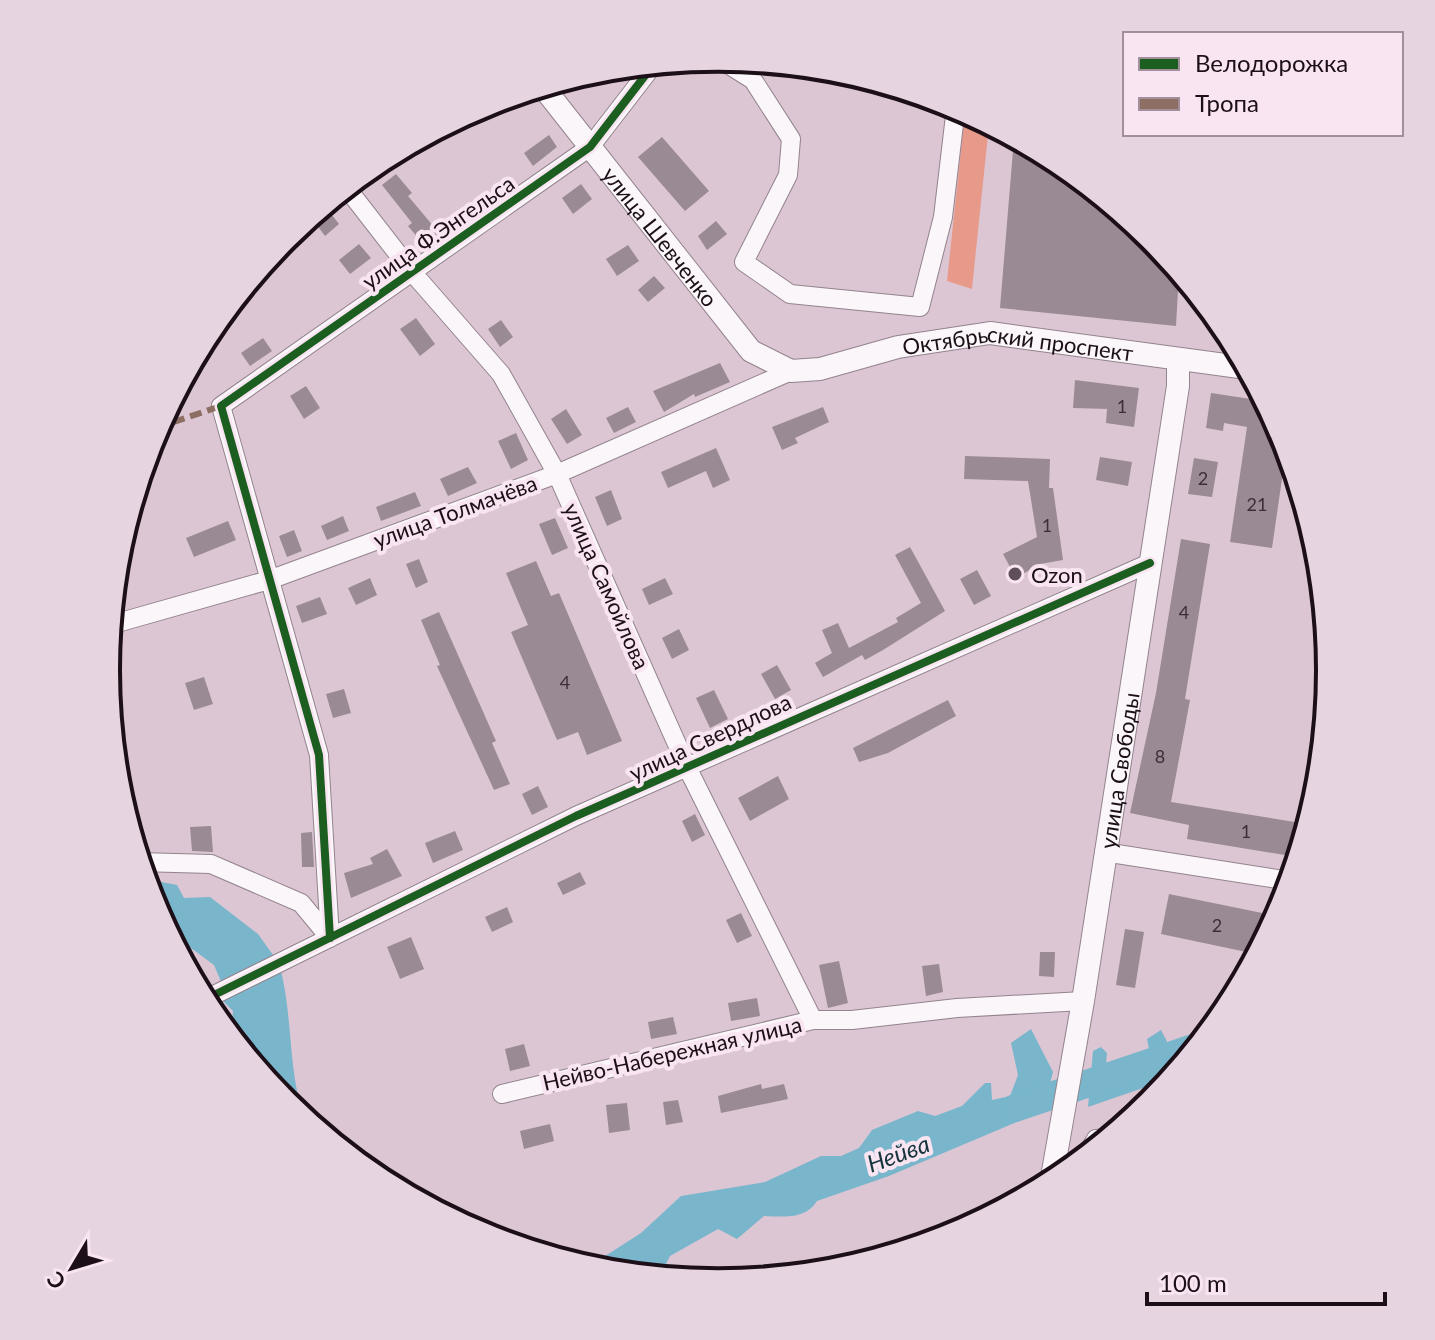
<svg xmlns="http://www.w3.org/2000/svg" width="1435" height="1340" font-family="Lato,sans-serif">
  <rect width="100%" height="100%" fill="#dcc6d4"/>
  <path fill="#e89a8a" d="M 965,112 L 989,125 L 972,289 L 947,281 Z"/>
  <path fill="#79b6cc" d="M 151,880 L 177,885 L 184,898 L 210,897 L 258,934 L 276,959 L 222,984 L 214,965 L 165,929 L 147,888 Z
    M 281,971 C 293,1020 288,1070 304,1118 L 284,1102 L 231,1037 L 233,1011 L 221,999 Z
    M 1031,1029 L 1053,1072 L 1043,1111 L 889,1176 L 817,1201 C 806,1219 784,1217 764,1216 L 737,1239 L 718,1229 L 670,1256 L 660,1276 L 588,1267 L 641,1233 L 681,1196 L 765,1182 L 821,1156 L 841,1156 L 859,1148 L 872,1130 L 918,1111 L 935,1116 L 962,1106 L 985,1083 L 991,1083 L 992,1100 L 1010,1096 L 1018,1075 L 1011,1043 Z
    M 1161,1030 L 1173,1053 L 1197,1046 L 1169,1079 L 1088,1107 L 1093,1051 L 1101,1047 L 1107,1053 L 1105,1074 L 1151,1059 L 1147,1039 Z"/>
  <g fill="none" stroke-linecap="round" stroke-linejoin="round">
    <path stroke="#79b6cc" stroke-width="28" d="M 1015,1108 L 1196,1047"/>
  </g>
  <path fill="#9a8a94" d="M 549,135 L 557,147 L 533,166 L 524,153 Z
    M 662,137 L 709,191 L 685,211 L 638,157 Z
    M 1014,138 L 1058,161 L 1151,238 L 1179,273 L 1176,326 L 1000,308 Z
    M 396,174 L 412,193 L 408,196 L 440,234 L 425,246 L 408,226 L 412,223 L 382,185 Z
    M 581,184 L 592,199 L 573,214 L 562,198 Z
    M 324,205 L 339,224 L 325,236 L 310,216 Z
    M 716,221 L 727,234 L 707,250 L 698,236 Z
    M 359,244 L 371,258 L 350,274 L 339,260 Z
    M 628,245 L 639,261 L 617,276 L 606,259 Z
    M 654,276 L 665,288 L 648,302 L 638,290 Z
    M 416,318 L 435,344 L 420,356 L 400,329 Z
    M 501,320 L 513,337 L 500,347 L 488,329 Z
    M 263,338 L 272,351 L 250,366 L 241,353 Z
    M 720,363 L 730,382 L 695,397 L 694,394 L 664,412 L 653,391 Z
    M 1075,380 L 1139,388 L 1134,427 L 1106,423 L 1107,409 L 1073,408 Z
    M 306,386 L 320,408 L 304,419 L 290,396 Z
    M 1211,393 L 1264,401 L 1283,436 L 1292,466 L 1284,465 L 1272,548 L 1230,542 L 1247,427 L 1224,423 L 1223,431 L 1206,428 Z
    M 628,407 L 636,422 L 614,433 L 606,418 Z
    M 823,407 L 829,422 L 795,438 L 798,443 L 782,450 L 772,427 Z
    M 566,409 L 582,435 L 567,444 L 551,419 Z
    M 516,433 L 528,460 L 511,469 L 498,441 Z
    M 716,448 L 730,480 L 713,488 L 706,471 L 668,488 L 661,472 Z
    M 965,456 L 1050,459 L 1049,488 L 1053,488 L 1063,560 L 1040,564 L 1016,578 L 1003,554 L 1037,537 L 1028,481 L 964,479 Z
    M 1100,457 L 1132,462 L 1128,486 L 1096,480 Z
    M 1194,458 L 1218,462 L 1212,497 L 1188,494 Z
    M 468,467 L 477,483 L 448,496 L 440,479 Z
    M 611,490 L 622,519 L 607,526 L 595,497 Z
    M 415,492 L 421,506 L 381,521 L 376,507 Z
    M 343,516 L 349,531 L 327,540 L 321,526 Z
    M 555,518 L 568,548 L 552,555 L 539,524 Z
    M 228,521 L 236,540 L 194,557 L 186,538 Z
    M 294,530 L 302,551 L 287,557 L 279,536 Z
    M 1181,539 L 1210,544 L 1185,699 L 1190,700 L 1171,802 L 1307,824 L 1297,857 L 1187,839 L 1189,825 L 1130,813 L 1156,693 Z
    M 910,547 L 945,611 L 883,650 L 865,660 L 862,655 L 823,677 L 815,663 L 832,653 L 822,630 L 838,623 L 849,648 L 898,622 L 896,618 L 921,603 L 895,555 Z
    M 419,559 L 428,582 L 416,588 L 406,564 Z
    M 536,561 L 551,596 L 559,593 L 622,741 L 587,755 L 578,732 L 557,740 L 511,632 L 528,625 L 506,573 Z
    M 977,570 L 991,596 L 974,605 L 960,579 Z
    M 370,578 L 377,595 L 356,605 L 348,588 Z
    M 665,578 L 673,594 L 649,605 L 642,589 Z
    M 320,597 L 327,614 L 302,623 L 296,606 Z
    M 439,612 L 496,741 L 492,743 L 510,784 L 494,790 L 437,666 L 440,665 L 421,620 Z
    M 679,629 L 689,650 L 672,659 L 662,638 Z
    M 777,665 L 791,690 L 775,699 L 761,674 Z
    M 204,677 L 213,704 L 194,710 L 185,683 Z
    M 344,689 L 351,713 L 333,718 L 326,694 Z
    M 714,690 L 728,719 L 710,728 L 696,698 Z
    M 948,700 L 956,716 L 888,753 L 859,762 L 853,748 Z
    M 778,776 L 789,799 L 750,821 L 738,798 Z
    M 538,786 L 548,807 L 532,815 L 522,794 Z
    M 695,814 L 705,835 L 692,842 L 682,821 Z
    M 211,826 L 213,852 L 192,851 L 190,827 Z
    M 455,831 L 463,850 L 433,863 L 425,843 Z
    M 312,832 L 314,867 L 302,867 L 301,833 Z
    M 387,849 L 402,876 L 351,898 L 344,873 L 373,864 L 370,858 Z
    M 580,872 L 586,884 L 563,895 L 557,883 Z
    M 1169,894 L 1277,916 L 1256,954 L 1161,934 Z
    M 507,907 L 513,922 L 492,932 L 485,917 Z
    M 741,913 L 752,936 L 737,943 L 726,920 Z
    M 1125,929 L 1144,932 L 1135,988 L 1116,985 Z
    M 411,937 L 424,969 L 400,979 L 387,947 Z
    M 1040,952 L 1055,952 L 1054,977 L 1039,976 Z
    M 839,961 L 848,1003 L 828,1008 L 819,965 Z
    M 939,964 L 943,992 L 926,996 L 922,966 Z
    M 757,998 L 760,1016 L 731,1021 L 728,1003 Z
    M 673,1017 L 677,1034 L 651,1039 L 648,1022 Z
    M 524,1044 L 530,1066 L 510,1071 L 505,1049 Z
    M 761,1084 L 762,1089 L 784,1084 L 788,1099 L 721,1113 L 718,1096 Z
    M 678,1100 L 683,1122 L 666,1125 L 663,1102 Z
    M 627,1103 L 630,1130 L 609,1133 L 606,1105 Z
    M 550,1124 L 554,1141 L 524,1149 L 520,1131 Z"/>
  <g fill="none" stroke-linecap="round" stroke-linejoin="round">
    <defs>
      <path id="minor" d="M 718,58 L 753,80 L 791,139 L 788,175 L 744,262 L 790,294 L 920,307 L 943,217 L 956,107
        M 346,187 L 412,272 L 501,374 L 557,474 L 688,769 L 813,1020
        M 110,625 L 269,580 L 557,474 L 791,371
        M 1104,852 L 1290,881
        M 139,862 L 211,864 L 301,903 L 330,938
        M 330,938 L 319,755 L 221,406 L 590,147 L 654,64
        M 210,997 L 576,816 L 1150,563
        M 502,1094 L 813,1020 L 852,1020 L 957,1008 L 1083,1001
        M 1085,1157 L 1096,1139 L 1107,1138"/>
      <g id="major">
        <path id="s1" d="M 543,87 L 751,351 L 791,371 L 820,369 L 898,347 L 990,333 L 1247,368"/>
        <path id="s2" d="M 1051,1183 L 1083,1001 L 1178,386 L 1178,359"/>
      </g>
    </defs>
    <use href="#minor" stroke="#93838d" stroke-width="20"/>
    <use href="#major" stroke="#93838d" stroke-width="24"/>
    <use href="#minor" stroke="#faf6f9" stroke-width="18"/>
    <use href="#major" stroke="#faf6f9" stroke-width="22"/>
    <path stroke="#8d6e63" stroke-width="6" stroke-dasharray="12 6" stroke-linecap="butt" d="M 156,428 L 221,406"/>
    <defs>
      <path id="cycleway" d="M 330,938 L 319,755 L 221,406 L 590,147 L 654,64
        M 210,997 L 576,816 L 1150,563"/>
    </defs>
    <use href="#cycleway" stroke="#f9e5f2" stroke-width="13"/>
    <use href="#cycleway" stroke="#1b5e20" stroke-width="8"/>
  </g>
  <circle fill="#5f4f5a" stroke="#f9e5f2" stroke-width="3" cx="1015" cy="574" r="8"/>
  <g text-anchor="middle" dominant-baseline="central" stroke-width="8" stroke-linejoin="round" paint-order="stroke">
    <g font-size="18" fill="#3c2e37">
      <text x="1122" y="406">1</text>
      <text x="1203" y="478">2</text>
      <text x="1257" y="504">21</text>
      <text x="1047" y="525">1</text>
      <text x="1184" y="612">4</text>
      <text x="565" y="682">4</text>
      <text x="1160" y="756">8</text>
      <text x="1246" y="831">1</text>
      <text x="1217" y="925">2</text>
    </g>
    <g font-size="22" fill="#1c0f18" stroke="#f9e5f2">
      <text transform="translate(438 232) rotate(-35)">улица Ф.Энгельса</text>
      <text stroke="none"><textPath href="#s1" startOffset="190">улица Шевченко</textPath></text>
      <text stroke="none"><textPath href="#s1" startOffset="612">Октябрьский проспект</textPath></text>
      <text transform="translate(455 511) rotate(-20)">улица Толмачёва</text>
      <text transform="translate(607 586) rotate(66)">улица Самойлова</text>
      <text transform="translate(710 737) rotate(-25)">улица Свердлова</text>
      <text stroke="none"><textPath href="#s2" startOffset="418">улица Свободы</textPath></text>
      <text transform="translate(672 1053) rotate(-13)">Нейво-Набережная улица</text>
    </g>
    <g font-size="22" fill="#1c0f18" stroke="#f9e5f2" text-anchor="start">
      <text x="1031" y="574">Ozon</text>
    </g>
    <g font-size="24" font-style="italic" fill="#16343c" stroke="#f9e5f2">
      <text transform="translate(898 1153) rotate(-20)">Нейва</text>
    </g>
  </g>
  <path d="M0 0H1435V1340H0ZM120 670a598 598 0 1 1 1196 0a598 598 0 1 1-1196 0Z" fill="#e7d4e1" fill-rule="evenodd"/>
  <path fill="none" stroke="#1c0f18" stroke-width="4" d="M120 670a598 598 0 1 1 1196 0a598 598 0 1 1-1196 0Z"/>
  <rect x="1123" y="32" width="280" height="104" fill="#f9e5f2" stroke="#a18f9b" stroke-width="2"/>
  <rect x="1139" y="58" width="40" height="12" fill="#1b5e20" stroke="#a18f9b" stroke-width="2"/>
  <text x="1195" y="72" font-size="24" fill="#1c0f18">Велодорожка</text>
  <rect x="1139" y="98" width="40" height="12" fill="#8d6e63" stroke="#a18f9b" stroke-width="2"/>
  <text x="1195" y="112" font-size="24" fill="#1c0f18">Тропа</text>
  <g transform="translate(72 1268) rotate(232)" stroke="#f9e5f2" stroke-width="6" paint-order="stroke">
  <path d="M0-6L14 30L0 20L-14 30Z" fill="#1c0f18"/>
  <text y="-12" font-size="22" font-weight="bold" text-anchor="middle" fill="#1c0f18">С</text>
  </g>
  <path d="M1147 1292v12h238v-12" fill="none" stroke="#1c0f18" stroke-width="4"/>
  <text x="1159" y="1292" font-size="24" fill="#1c0f18" stroke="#f9e5f2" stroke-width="6" paint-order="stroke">100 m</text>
</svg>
